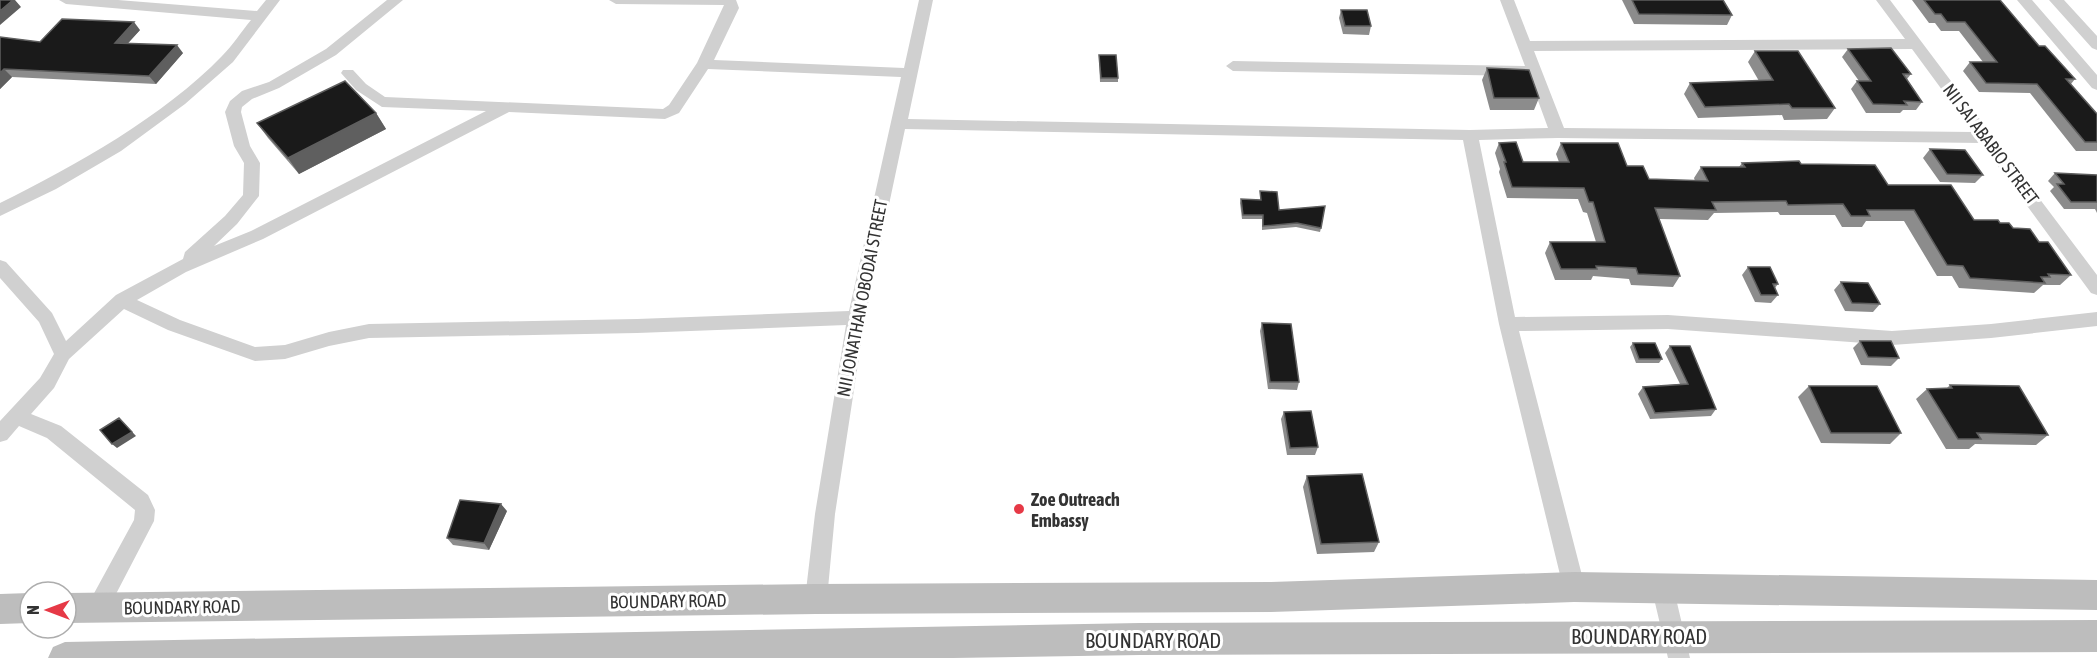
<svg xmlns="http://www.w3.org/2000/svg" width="2097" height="658" font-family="'Asap Condensed',sans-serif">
  <rect width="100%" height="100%" fill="#fff"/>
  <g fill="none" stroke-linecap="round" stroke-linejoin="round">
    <path fill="#d0d0d0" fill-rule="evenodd" d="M 59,0 L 118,0 L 257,11 L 266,0 L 280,0 L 233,62 L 185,104 L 121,151 L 56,189 L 0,216 L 0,203 C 75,166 164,116 222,56 C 233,45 241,32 251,20 L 66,4 Z
      M 387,0 L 403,0 L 336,55 L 279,88 L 252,99 L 242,107 L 241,112 L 250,146 L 260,163 L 259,196 L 237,224 L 214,246 L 251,231 L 486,111 L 382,107 L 356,90 L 341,73 L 343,70 L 353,70 L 366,84 L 385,97 L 663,109 L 669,105 L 697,63 L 724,5 L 616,4 L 609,0 L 736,0 L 739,8 L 714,60 L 904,68 L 919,0 L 933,0 L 908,119 L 1470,130 L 1548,128 L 1529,76 L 1233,71 L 1226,66 L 1233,61 L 1525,66 L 1500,0 L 1514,0 L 1530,41 L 1905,39 L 1876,0 L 1890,0 L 2097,275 L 2097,295 L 2091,293 L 1981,143 L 1558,138 L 1479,140 L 1515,317 L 1668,315 L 1892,331 L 1991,324 L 2097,312 L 2097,326 L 1991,338 L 1892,345 L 1668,329 L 1519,331 L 1585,587 L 1581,594 L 1574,597 L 1567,594 L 1563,587 L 1499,324 L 1463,140 L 905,129 L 865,318 L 835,514 L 827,599 L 824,606 L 816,609 L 808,606 L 805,599 L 815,514 L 846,325 L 637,333 L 369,338 L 329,346 L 285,359 L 255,361 L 168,330 L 124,309 L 69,359 L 54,388 L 31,414 L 61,426 L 148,495 L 155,510 L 154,521 L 105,615 L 97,618 L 89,615 L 86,608 L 134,520 L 135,510 L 47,438 L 19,426 L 7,440 L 0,442 L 0,421 L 40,378 L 54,354 L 39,322 L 0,278 L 0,260 L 6,262 L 52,313 L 66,341 L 116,295 L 183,259 L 185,252 L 225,216 L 243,195 L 244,163 L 234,146 L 225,112 L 230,101 L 242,91 L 269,82 L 326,49 ZM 1912,49 L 1973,132 L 1564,128 L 1534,51 ZM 708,69 L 901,77 L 849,311 L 637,319 L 369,324 L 329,332 L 285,345 L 255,347 L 180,320 L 137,300 L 186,272 L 263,239 L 509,112 L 665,119 L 679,113 Z
      M 2017,0 L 2032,0 L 2097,75 L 2097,90 L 2092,88 Z
      M 2049,0 L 2064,0 L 2097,36 L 2097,50 L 2092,48 Z
      M 1663,580 L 1671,583 L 1674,590 L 1690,658 L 1668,658 L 1652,590 L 1655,583 Z"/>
    <path fill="#bdbdbd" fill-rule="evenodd" d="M 1574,572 L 2097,580 L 2097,610 L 1574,602 L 1271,612 L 816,614 L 66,623 L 66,593 L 816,584 L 1271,582 Z
      M 30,593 L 30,623 L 0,624 L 0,594 Z
      M 2097,620 L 2097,652 L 1140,655 L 953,658 L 48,658 L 53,647 L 65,642 L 1140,623 Z"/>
  </g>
  <path fill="#8c8c8c" d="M 1622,0 L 1723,0 L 1732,15 L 1727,25 L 1634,24 Z
    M 1912,0 L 2000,0 L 2039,46 L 2075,79 L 2071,84 L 2097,114 L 2097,151 L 2076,151 L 2030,93 L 1979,92 L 1963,71 L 1970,62 L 1983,62 L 1959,31 L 1941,31 L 1935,23 L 1929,23 Z
    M 1341,10 L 1371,26 L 1369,35 L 1343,34 L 1339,18 Z
    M 140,30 L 128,43 L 183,53 L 156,84 L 12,77 L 0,89 L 0,37 L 40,42 Z
    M 1848,49 L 1911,74 L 1907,79 L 1922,102 L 1916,110 L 1903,110 L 1900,113 L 1866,113 L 1851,89 L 1857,81 L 1859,81 L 1842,57 Z
    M 1755,51 L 1835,108 L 1827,119 L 1784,120 L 1782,115 L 1698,118 L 1684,94 L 1690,83 L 1759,81 L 1748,62 Z
    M 1099,59 L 1118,78 L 1118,82 L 1100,82 Z
    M 1487,68 L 1539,98 L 1534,110 L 1490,110 L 1482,80 Z
    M 376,113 L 386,129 L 299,174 L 268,138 L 257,123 Z
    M 1499,143 L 1523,162 L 1559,162 L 1556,154 L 1561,143 L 1627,166 L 1649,179 L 1695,181 L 1694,178 L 1701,167 L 1739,167 L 1742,163 L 1801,164 L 1888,185 L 1974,220 L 2000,223 L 2013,228 L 2039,242 L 2071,275 L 2060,285 L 2043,285 L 2034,293 L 1959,288 L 1952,276 L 1937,276 L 1904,221 L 1866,221 L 1862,227 L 1842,227 L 1835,215 L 1780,215 L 1778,212 L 1714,213 L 1708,220 L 1659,219 L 1680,276 L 1673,287 L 1631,285 L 1629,279 L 1593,276 L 1591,280 L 1555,280 L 1545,253 L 1550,242 L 1596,242 L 1587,213 L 1583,212 L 1578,199 L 1507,198 L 1499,172 L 1500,169 L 1495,153 Z
    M 1930,149 L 1983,175 L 1975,183 L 1940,182 L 1923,158 Z
    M 2055,173 L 2097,175 L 2097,213 L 2095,209 L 2064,209 L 2050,191 L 2054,187 L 2048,181 Z
    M 1260,191 L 1279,210 L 1321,228 L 1320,232 L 1296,227 L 1262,230 L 1262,219 L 1242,219 L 1240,203 L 1241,199 L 1260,200 Z
    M 1748,267 L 1778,284 L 1775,288 L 1778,295 L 1771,303 L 1755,302 L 1742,275 Z
    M 1841,282 L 1880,304 L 1873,312 L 1845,311 L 1834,290 Z
    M 1262,323 L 1299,382 L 1297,390 L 1268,389 L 1260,331 Z
    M 1860,341 L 1899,358 L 1891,366 L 1861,365 L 1853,348 Z
    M 1633,343 L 1662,359 L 1659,363 L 1636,363 L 1630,347 Z
    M 1670,346 L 1716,409 L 1711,416 L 1650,419 L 1638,394 L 1643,387 L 1680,384 L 1665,353 Z
    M 1950,385 L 2048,435 L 2036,445 L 1975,444 L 1969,449 L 1946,449 L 1916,399 L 1927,389 L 1946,389 Z
    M 1809,386 L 1901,433 L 1890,444 L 1821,443 L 1798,397 Z
    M 1284,412 L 1318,447 L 1315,455 L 1287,455 L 1281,419 Z
    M 1307,476 L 1379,542 L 1374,552 L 1317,554 L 1303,487 Z
    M 507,511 L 489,550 L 453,545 L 447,538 Z"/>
  <path fill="#5f5f5f" d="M 13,0 L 15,0 L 21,7 L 0,25 L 0,11 Z
    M 134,22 L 140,30 L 121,51 L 115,43 Z
    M 177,45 L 183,53 L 156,84 L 149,76 Z
    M 4,69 L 12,77 L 0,89 L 0,73 Z
    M 376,113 L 386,129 L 299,174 L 288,158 Z
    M 119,418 L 136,436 L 117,448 L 112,444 Z
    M 501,504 L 507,511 L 489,550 L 484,543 Z"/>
  <path fill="#1a1a1a" stroke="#5f5f5f" stroke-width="1.5" d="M 0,0 L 13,0 L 0,11 Z
    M 1632,0 L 1723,0 L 1732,15 L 1639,14 Z
    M 1924,0 L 2000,0 L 2039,46 L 2045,46 L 2075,79 L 2066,79 L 2097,114 L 2097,142 L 2085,142 L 2037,84 L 1986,83 L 1970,62 L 1997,62 L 1965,22 L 1947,22 L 1941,14 L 1935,14 Z
    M 1341,10 L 1367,10 L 1371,26 L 1345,26 Z
    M 62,19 L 134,22 L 115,43 L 177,45 L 149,76 L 4,69 L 0,73 L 0,37 L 40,42 Z
    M 1891,48 L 1911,74 L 1903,74 L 1922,102 L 1904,101 L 1907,105 L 1873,104 L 1857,81 L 1871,81 L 1848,49 Z
    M 1755,51 L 1798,51 L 1835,108 L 1792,108 L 1789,104 L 1705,107 L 1690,83 L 1773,80 Z
    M 1099,55 L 1116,55 L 1118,78 L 1101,78 Z
    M 1487,68 L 1529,70 L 1539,98 L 1494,98 Z
    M 345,81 L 376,113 L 288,158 L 257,123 Z
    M 1516,142 L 1523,162 L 1569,162 L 1561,143 L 1618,143 L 1627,166 L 1643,166 L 1649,179 L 1708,181 L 1701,167 L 1745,167 L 1742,163 L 1799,161 L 1801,164 L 1875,165 L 1888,185 L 1951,185 L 1974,220 L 1998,220 L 2000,223 L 2009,223 L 2013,228 L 2030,229 L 2039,242 L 2048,242 L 2071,275 L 2048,274 L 2050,277 L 2041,277 L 2045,283 L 1970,278 L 1963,266 L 1947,265 L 1914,210 L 1867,210 L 1870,216 L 1851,216 L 1843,204 L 1788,205 L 1786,201 L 1712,202 L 1716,210 L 1655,208 L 1680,276 L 1638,274 L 1636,268 L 1596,266 L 1597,269 L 1561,269 L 1550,242 L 1605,242 L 1593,202 L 1589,202 L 1584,188 L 1512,187 L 1504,162 L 1506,162 L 1499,143 Z
    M 1930,149 L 1965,150 L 1983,175 L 1947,174 Z
    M 2055,173 L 2097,175 L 2097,202 L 2071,202 L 2057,184 L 2064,184 Z
    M 1260,191 L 1277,192 L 1279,210 L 1325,206 L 1321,228 L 1297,223 L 1263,226 L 1263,215 L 1243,215 L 1241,199 L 1261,200 Z
    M 1748,267 L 1770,267 L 1778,284 L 1773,284 L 1778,295 L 1761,295 Z
    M 1841,282 L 1868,283 L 1880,304 L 1852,303 Z
    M 1262,323 L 1291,324 L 1299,382 L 1270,382 Z
    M 1860,341 L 1891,341 L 1899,358 L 1868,357 Z
    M 1633,343 L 1655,343 L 1662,359 L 1639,359 Z
    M 1670,346 L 1690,346 L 1716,409 L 1655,413 L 1643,387 L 1688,384 Z
    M 1950,385 L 2019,386 L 2048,435 L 1977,433 L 1981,439 L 1958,439 L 1927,389 L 1952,388 Z
    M 1809,386 L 1877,386 L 1901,433 L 1831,433 Z
    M 1311,411 L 1318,447 L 1290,448 L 1284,412 Z
    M 119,418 L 132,432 L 112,444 L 100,430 Z
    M 1362,474 L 1379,542 L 1321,544 L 1307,476 Z
    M 460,500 L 501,504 L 484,543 L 447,538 Z"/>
  <circle fill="#e63946" stroke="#fff" stroke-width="2" cx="1019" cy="509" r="6"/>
  <g text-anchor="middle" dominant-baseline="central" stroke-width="6" stroke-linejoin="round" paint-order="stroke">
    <g font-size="18" fill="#333" stroke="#fff">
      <text transform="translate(1991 144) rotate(53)">NII SAI ABABIO STREET</text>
      <text transform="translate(862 298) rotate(-79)">NII JONATHAN OBODAI STREET</text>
      <text transform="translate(668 601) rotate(-1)">BOUNDARY ROAD</text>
      <text transform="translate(182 607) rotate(-1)">BOUNDARY ROAD</text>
    </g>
    <g font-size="18" font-weight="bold" fill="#333" stroke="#fff" text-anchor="start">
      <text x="1031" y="499">Zoe Outreach<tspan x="1031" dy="21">Embassy</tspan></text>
    </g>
    <g font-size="21" fill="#333" stroke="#fff">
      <text x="1639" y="636">BOUNDARY ROAD</text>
      <text x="1153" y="640">BOUNDARY ROAD</text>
    </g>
  </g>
  <g transform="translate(48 610) rotate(270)"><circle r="28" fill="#ffffff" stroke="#adadad" stroke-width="1.5"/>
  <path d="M0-4.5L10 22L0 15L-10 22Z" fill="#e63946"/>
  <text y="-9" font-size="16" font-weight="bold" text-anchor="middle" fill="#333333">N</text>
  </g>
</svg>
